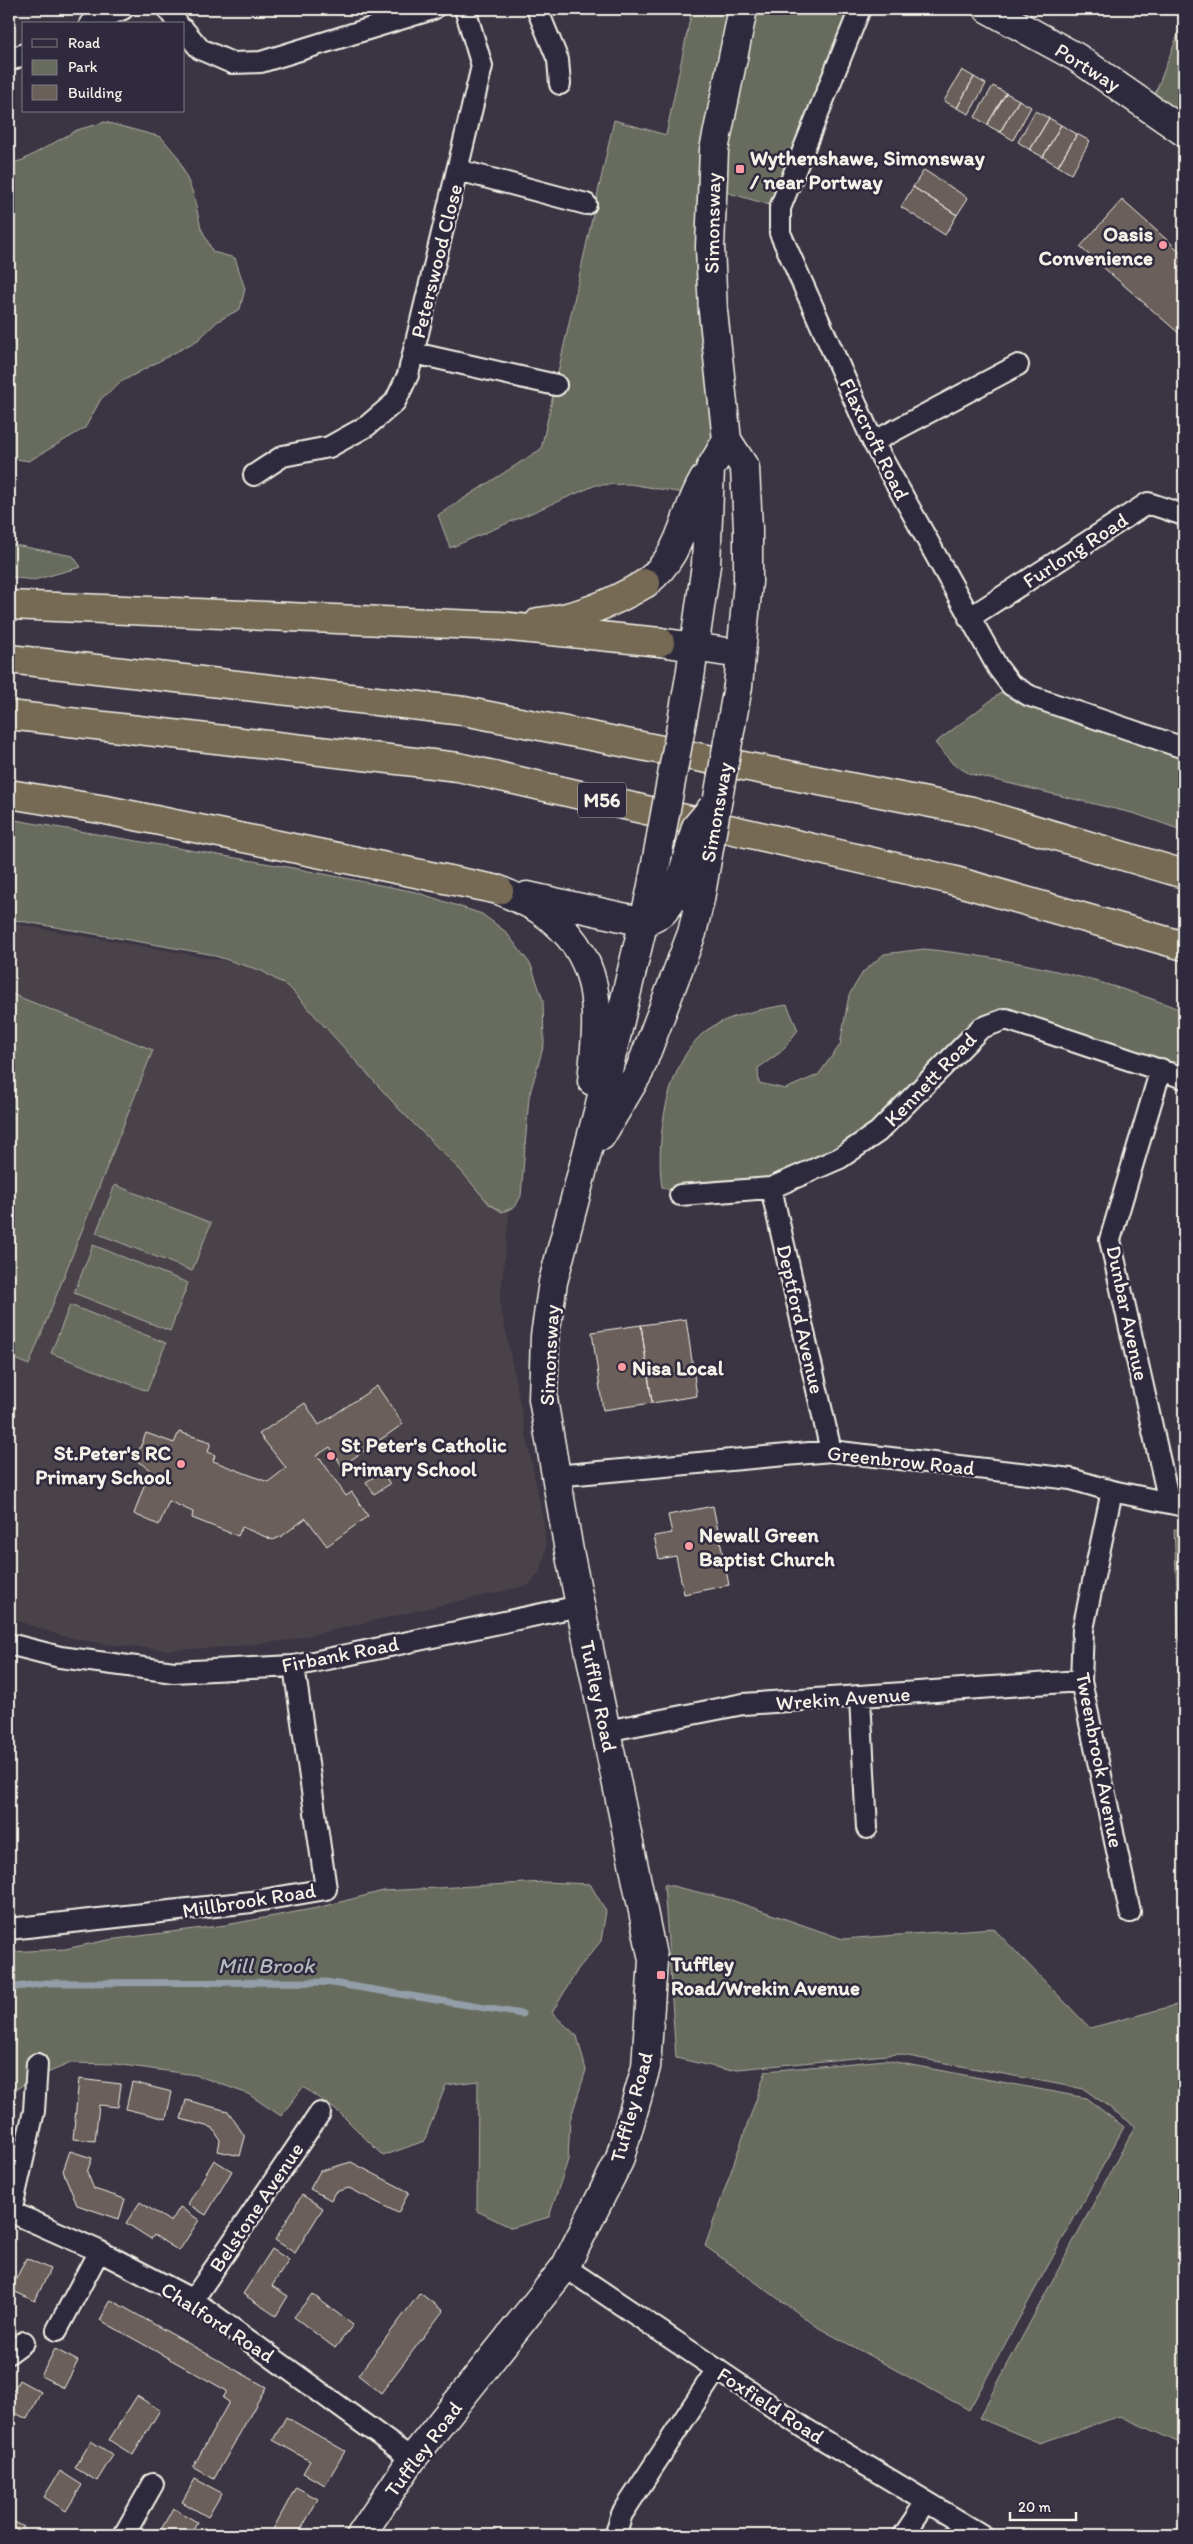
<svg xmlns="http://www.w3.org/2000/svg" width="1193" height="2544" font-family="Itim,sans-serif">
  <rect width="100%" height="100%" fill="#3b3543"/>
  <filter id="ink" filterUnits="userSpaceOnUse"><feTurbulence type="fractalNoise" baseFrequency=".02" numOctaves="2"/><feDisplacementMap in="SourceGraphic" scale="10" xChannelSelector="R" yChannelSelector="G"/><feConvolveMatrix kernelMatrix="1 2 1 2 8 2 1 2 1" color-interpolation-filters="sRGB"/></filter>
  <g filter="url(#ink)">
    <path fill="#49424a" d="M 9,923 L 289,972 L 513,1178 L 500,1302 L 544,1525 L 546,1549 L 541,1570 L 529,1585 L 289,1640 L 230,1647 L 168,1650 L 104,1644 L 62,1636 L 9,1618 Z"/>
    <path fill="#686c5f" stroke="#aeaea4" d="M 692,9 L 860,9 L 780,208 L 712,188 L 727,440 L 695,495 L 630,484 L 596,485 L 450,548 L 438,515 L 541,449 L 614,120 L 666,135 Z
      M 1184,19 L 1184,132 L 1150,107 Z
      M 105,122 L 161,137 L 178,157 L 193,193 L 201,228 L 213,252 L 235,258 L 245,289 L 240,309 L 218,321 L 198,340 L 119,383 L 101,399 L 85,428 L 29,461 L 9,458 L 9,164 L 23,160 L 77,130 Z
      M 9,544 L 73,556 L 81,567 L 34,580 L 9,577 Z
      M 1011,685 L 1184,748 L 1184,831 L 1136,814 L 970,774 L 953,764 L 935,743 Z
      M 9,819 L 288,867 L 416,892 L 482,914 L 506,932 L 531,965 L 543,1000 L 544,1044 L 529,1097 L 521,1196 L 515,1207 L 502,1212 L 489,1204 L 462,1172 L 400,1110 L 290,988 L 262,971 L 209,954 L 9,919 Z
      M 924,949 C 1013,958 1101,978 1184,1011 L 1184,1078 L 1006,1019 L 878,1132 L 771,1188 L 680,1195 L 662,1187 C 655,1140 667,1060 707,1030 C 728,1015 762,1009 787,1005 L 798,1030 L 781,1052 L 758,1068 L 759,1083 L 785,1089 L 818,1075 L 840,1045 L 849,995 L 863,972 L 884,954 Z
      M 9,993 L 153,1050 L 29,1365 L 9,1357 Z
      M 115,1185 L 211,1223 L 192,1271 L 96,1233 Z
      M 93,1245 L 188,1283 L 170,1331 L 74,1293 Z
      M 70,1305 L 166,1343 L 147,1391 L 51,1353 Z
      M 1174,1529 L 1184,1530 L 1184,1670 L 1179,1634 Z
      M 544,1882 L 590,1884 L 606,1911 L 601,1941 L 578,1969 L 552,2013 L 577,2036 L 586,2070 L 570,2120 L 568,2160 L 549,2217 L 512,2228 L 477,2211 L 478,2081 L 446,2085 L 424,2141 L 383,2156 L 340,2113 L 303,2087 L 281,2116 L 248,2094 L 196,2075 L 115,2064 L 71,2063 L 28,2081 L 9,2095 L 9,1952 L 65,1949 L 108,1940 L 226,1925 L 317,1908 L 383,1891 Z
      M 664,1884 L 731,1900 L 843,1939 L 993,1928 L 1090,2028 L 1184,2003 L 1184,2445 L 1120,2416 L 1040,2443 L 979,2418 L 1135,2126 L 1084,2089 L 897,2054 L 728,2070 L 676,2058 Z
      M 885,2060 L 1086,2098 L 1124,2127 L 969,2410 L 819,2328 L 705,2246 L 766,2071 Z"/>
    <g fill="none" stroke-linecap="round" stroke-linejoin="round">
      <path stroke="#929ea8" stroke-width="7" d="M 9,1988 L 46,1983 L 326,1982 L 522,2014"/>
    </g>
    <path fill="#6b5f5a" stroke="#f4f1e8" d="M 962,70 L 974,77 L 957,108 L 944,101 Z
      M 974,77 L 986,84 L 969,114 L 957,108 Z
      M 993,86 L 1006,93 L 987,125 L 975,117 Z
      M 1006,93 L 1019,100 L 1000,132 L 987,125 Z
      M 1019,100 L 1031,107 L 1013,140 L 1000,132 Z
      M 1035,111 L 1049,118 L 1030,150 L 1018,142 Z
      M 1049,118 L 1061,125 L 1043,157 L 1030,150 Z
      M 1061,125 L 1077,134 L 1058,166 L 1043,157 Z
      M 1077,134 L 1090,141 L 1071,174 L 1058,166 Z
      M 924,170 L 968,198 L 957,215 L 913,187 Z
      M 913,187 L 957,215 L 945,235 L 901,207 Z
      M 1122,200 L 1184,255 L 1184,334 L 1182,336 L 1080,247 Z
      M 686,1319 L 697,1396 L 652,1403 L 641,1325 Z
      M 641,1325 L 652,1403 L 603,1410 L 592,1332 Z
      M 377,1386 L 403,1424 L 342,1466 L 330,1447 L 316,1456 L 319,1459 L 320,1458 L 346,1496 L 352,1492 L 368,1516 L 327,1546 L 306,1518 L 282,1536 L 273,1540 L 242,1527 L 238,1536 L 192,1518 L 193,1512 L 169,1501 L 159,1525 L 134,1514 L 150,1469 L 135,1460 L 146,1433 L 174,1443 L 179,1432 L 211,1442 L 208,1452 L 215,1455 L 213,1461 L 268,1482 L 286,1468 L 259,1434 L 305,1403 L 319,1425 Z
      M 382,1472 L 390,1484 L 374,1494 L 366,1482 Z
      M 713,1506 L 729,1585 L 684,1594 L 676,1556 L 659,1559 L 654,1536 L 672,1533 L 668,1515 Z
      M 79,2079 L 121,2084 L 118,2107 L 99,2105 L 95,2141 L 73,2139 Z
      M 132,2082 L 172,2092 L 166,2119 L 126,2109 Z
      M 186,2100 L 228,2111 L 245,2137 L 240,2156 L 218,2151 L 220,2140 L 213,2128 L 181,2119 Z
      M 70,2151 L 92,2158 L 87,2172 L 94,2189 L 125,2199 L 119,2219 L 77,2205 L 63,2171 Z
      M 214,2160 L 232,2171 L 206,2215 L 188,2204 Z
      M 351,2162 L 409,2192 L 398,2213 L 349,2188 L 335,2192 L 331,2200 L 310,2189 L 320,2171 Z
      M 302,2195 L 323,2208 L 295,2253 L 275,2240 Z
      M 140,2202 L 171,2222 L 180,2207 L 199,2220 L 179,2251 L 154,2235 L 151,2239 L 126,2223 Z
      M 272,2249 L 289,2260 L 272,2286 L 288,2296 L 276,2316 L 243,2294 Z
      M 26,2258 L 50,2269 L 35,2301 L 11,2290 Z
      M 420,2293 L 443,2311 L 381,2393 L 358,2375 Z
      M 312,2294 L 353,2325 L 335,2348 L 294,2317 Z
      M 111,2300 L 266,2387 L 214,2479 L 193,2467 L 229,2402 L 223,2398 L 227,2391 L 100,2320 Z
      M 55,2349 L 78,2361 L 64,2388 L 41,2376 Z
      M 19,2380 L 41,2392 L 27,2419 L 9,2410 L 9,2399 Z
      M 137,2396 L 160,2410 L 133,2455 L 109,2440 Z
      M 286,2417 L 345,2451 L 325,2485 L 303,2473 L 310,2461 L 273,2440 Z
      M 91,2441 L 113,2455 L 97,2481 L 75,2468 Z
      M 60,2471 L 82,2485 L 66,2511 L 44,2497 Z
      M 195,2479 L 222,2493 L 208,2517 L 182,2502 Z
      M 296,2487 L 318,2499 L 298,2535 L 270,2535 Z
      M 173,2508 L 197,2522 L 190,2535 L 158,2535 Z
      M 9,2519 L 24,2527 L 19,2535 L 9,2535 Z"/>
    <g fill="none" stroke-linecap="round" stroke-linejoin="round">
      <defs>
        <path id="street" d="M 168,9 L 178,24
          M 537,9 L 558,60 L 560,84
          M 860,9 L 780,208 L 780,233 L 873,442 L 998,668 L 1011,685 L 1030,696 L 1184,748
          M 90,24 L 123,9
          M 184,30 L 200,49 L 232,63 L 261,62 L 433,9
          M 9,61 L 24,54
          M 458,170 L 586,204
          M 414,353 L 556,385
          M 873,442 L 1018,365
          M 254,475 L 283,456 L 329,447 L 367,426 L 395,402 L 408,375 L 482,66 L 465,9
          M 969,618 L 1148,503 L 1184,515
          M 1161,1069 L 1110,1240 L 1169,1502
          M 771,1188 L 831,1451
          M 680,1195 L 771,1188 L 840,1158 L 878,1132 L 981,1028 L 1006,1019 L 1184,1078
          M 555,1476 L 831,1451 L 1071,1479 L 1112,1491 L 1184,1506
          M 1112,1491 L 1083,1629 L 1081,1681 L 1130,1912
          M 9,1644 L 60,1657 L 174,1672 L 294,1666 L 580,1606
          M 860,1698 L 867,1828
          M 606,1731 L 743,1704 L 1081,1681
          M 9,1929 L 251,1902 L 326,1889 L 294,1666
          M 9,2211 L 99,2251 L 193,2300 L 412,2459
          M 11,2212 L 34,2111 L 37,2064
          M 565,2267 L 804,2428 L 982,2535
          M 193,2300 L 320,2113
          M 57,2330 L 99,2251
          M 9,2353 L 24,2342
          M 124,2535 L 153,2484
          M 615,2535 L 622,2514 L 717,2369
          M 904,2535 L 926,2502"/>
        <path id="secondary" d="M 988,9 L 1076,57 L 1184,132
          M 646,583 C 685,551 681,518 704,479
          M 660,642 L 740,654
          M 690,677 L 706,565 L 710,469 L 727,440
          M 738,686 L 748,582 L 748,529 L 745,468 L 727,440 L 713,311 L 710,247 L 714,150 L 743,9
          M 499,890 C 512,896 528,902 540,910 C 605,955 599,1011 592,1081
          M 527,896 L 644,922 L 663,912 L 677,894
          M 601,1136 L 639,1072 L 692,933 L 700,899
          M 361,2535 L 412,2459 L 565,2267 L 619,2161 L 646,2067 L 653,1960 L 569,1551 L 543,1399 L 545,1336 L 553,1282 L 599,1108 L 651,891"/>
        <path id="highway" d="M 9,605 L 500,626 L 660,642
          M 539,622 C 577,618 613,603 646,583
          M 9,659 L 464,711 L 972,811 L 1184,874
          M 9,715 L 458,767 L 952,880 L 1184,946
          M 9,794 L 106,810 L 499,890"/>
      </defs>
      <use href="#street" stroke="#f4f1e8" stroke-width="24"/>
      <use href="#secondary" stroke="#f4f1e8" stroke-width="31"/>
      <use href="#highway" stroke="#f4f1e8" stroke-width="31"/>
      <use href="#street" stroke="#2f2a3d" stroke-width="20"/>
      <use href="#secondary" stroke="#2f2a3d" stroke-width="28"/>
      <use href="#highway" stroke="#766a54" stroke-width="28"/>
      <defs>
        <path id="secondary-bridge" d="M 651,891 L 690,677
          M 677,894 L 696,827 L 712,808
          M 700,899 L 738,686"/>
      </defs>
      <use href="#secondary-bridge" stroke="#f4f1e8" stroke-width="31" stroke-linecap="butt"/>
      <use href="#secondary-bridge" stroke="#2f2a3d" stroke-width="28"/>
    </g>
  </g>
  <g fill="#ff9aa2" stroke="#2f2a3d" stroke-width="2">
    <rect x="735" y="164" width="10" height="10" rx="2.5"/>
    <circle cx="1163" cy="245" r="5"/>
    <circle cx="622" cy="1367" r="5"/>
    <circle cx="331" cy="1456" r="5"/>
    <circle cx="181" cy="1464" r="5"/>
    <circle cx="689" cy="1546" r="5"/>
    <rect x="656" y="1970" width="10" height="10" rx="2.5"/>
  </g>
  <g text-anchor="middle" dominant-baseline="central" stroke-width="5" stroke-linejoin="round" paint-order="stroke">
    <rect fill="#2f2a3d" stroke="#b9b5b5" stroke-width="1" x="578" y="782.5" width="48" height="35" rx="4"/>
    <g font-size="20" font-weight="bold" fill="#f4f1e8">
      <text x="602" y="800">M56</text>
    </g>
    <g font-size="21" fill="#f4f1e8" stroke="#2f2a3d">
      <text transform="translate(1088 67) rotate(32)">Portway</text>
      <text transform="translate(712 223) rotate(-89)">Simonsway</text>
      <text transform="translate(436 261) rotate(-76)">Peterswood Close</text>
      <text transform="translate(875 439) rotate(64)">Flaxcroft Road</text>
      <text transform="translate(1075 550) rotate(-33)">Furlong Road</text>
      <text transform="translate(716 812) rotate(-80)">Simonsway</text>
      <text transform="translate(930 1079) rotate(-46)">Kennett Road</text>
      <text transform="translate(1128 1313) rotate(78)">Dunbar Avenue</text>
      <text transform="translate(801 1319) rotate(77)">Deptford Avenue</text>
      <text transform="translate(549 1355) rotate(-87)">Simonsway</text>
      <text transform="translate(901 1460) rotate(6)">Greenbrow Road</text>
      <text transform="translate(340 1654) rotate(-11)">Firbank Road</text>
      <text transform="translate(599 1696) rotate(78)">Tuffley Road</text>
      <text transform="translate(843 1698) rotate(-4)">Wrekin Avenue</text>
      <text transform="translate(1100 1760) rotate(79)">Tweenbrook Avenue</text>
      <text transform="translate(249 1900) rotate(-9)">Millbrook Road</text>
      <text transform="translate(631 2107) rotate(-75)">Tuffley Road</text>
      <text transform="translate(256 2207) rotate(-56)">Belstone Avenue</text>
      <text transform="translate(218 2322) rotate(33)">Chalford Road</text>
      <text transform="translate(771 2405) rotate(33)">Foxfield Road</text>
      <text transform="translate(423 2449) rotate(-53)">Tuffley Road</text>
    </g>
    <g font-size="21" font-weight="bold" fill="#f4f1e8" stroke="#2f2a3d" text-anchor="start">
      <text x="750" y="157">Wythenshawe, Simonsway<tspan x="750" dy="24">/ near Portway</tspan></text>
      <text x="1153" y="233" text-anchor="end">Oasis<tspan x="1153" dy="24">Convenience</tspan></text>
      <text x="632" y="1367">Nisa Local</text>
      <text x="341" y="1444">St Peter's Catholic<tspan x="341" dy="24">Primary School</tspan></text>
      <text x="171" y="1452" text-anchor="end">St.Peter's RC<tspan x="171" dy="24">Primary School</tspan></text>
      <text x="699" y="1534">Newall Green<tspan x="699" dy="24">Baptist Church</tspan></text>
      <text x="671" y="1963">Tuffley<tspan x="671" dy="24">Road/Wrekin Avenue</tspan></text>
    </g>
    <g font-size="22" font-style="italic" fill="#b3babd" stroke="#2f2a3d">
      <text x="266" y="1965">Mill Brook</text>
    </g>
  </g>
  <rect width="1193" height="2544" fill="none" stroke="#2f2a3d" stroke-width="30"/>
  <rect x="15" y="15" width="1163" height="2514" fill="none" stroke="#f4f1e8" stroke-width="2" filter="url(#ink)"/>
  <rect x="22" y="22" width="162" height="90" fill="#2f2a3d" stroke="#7e7a81"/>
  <rect x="32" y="39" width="25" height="8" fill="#2f2a3d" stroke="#7e7a81"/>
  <text x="68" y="48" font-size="15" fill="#f4f1e8">Road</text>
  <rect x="32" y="60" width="25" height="15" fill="#686c5f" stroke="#7e7a81"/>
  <text x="68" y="72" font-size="15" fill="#f4f1e8">Park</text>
  <rect x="32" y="85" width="25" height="15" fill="#6b5f5a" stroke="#7e7a81"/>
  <text x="68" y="98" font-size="15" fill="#f4f1e8">Building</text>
  <path d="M1010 2512v8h66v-8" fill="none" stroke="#f4f1e8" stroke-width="2.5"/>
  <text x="1018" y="2512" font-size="15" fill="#f4f1e8" stroke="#2f2a3d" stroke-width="4" paint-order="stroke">20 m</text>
</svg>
